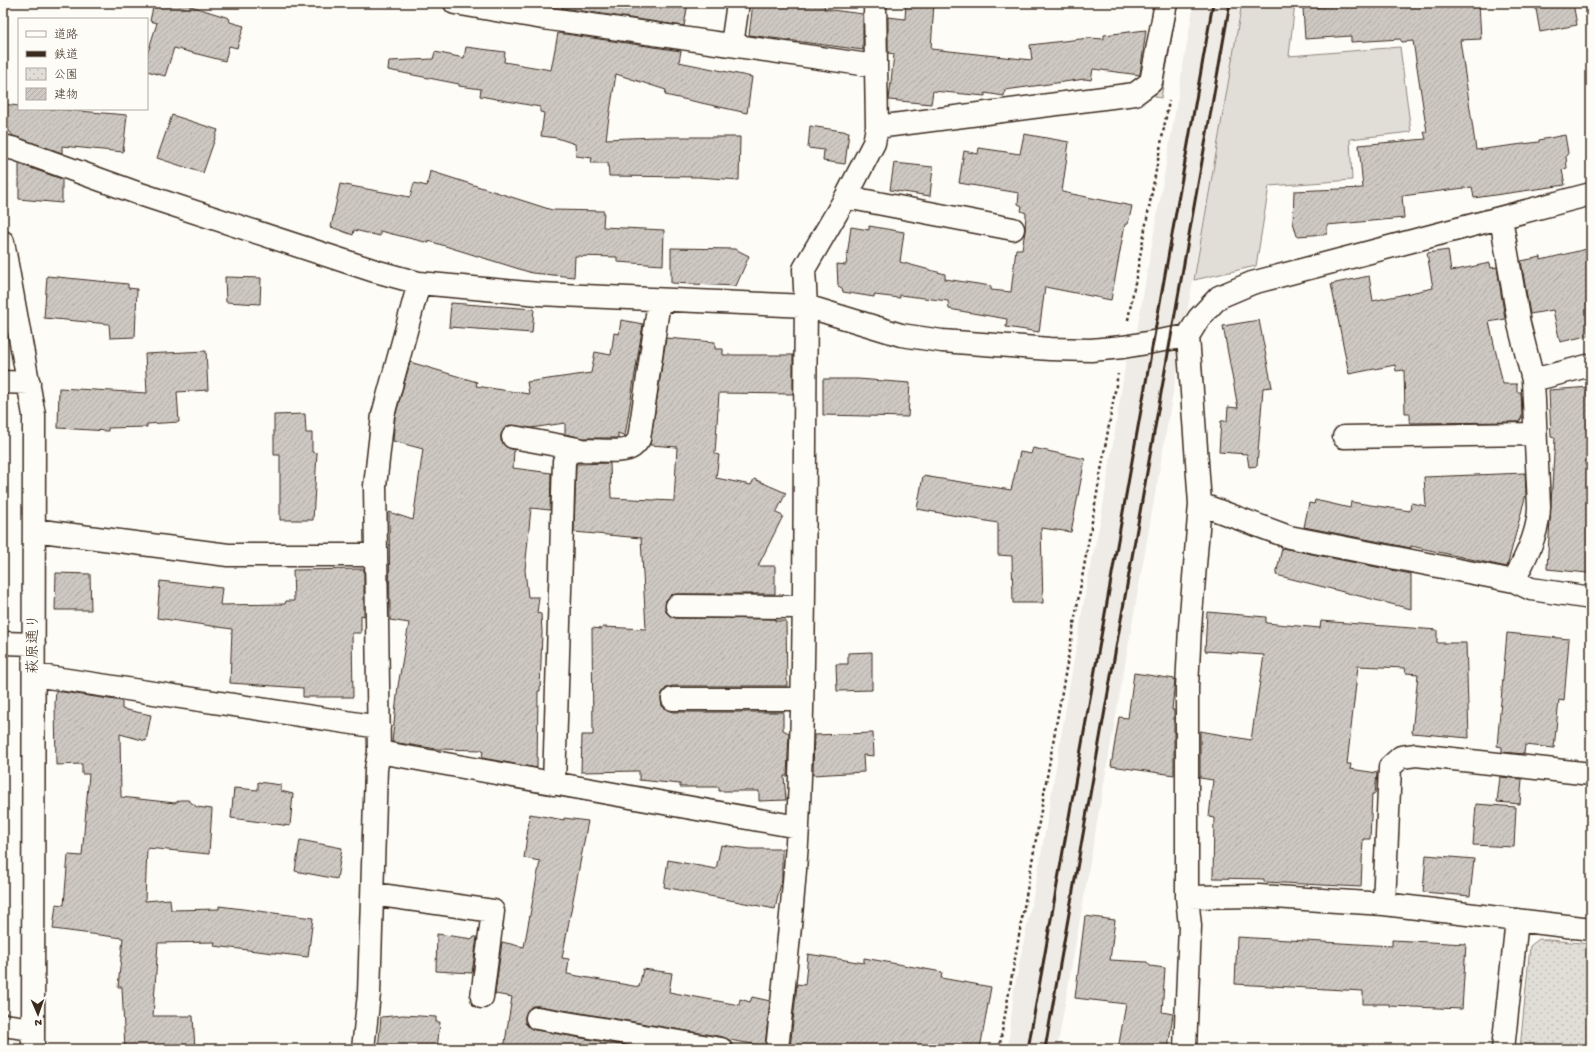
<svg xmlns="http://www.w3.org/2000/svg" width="1594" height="1052" font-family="'Gochi Hand','Klee One',sans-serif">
  <defs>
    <pattern id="park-dots" width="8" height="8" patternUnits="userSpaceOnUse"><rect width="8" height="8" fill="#e1ded7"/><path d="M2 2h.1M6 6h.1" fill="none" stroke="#c2bfb8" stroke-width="1.8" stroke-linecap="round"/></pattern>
    <pattern id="building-hatch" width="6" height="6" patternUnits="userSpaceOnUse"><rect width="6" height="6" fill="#cdc8c2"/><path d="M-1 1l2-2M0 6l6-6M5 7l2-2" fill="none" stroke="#b1aca6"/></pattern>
  </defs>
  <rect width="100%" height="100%" fill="#fdfcf7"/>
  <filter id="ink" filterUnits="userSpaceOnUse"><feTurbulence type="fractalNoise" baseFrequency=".025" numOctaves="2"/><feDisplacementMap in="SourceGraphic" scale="8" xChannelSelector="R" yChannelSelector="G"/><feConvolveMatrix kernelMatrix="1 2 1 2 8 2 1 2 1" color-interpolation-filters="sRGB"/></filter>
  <g filter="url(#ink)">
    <path fill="#efece7" d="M 1194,3 L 1242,3 L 1057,1049 L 1008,1049 L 1014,990 L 1040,861 L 1087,583 L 1102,513 L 1126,360 L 1132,359 Z"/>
    <path fill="#e1ded7" stroke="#8e847a" d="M 1171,3 L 1178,3 L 1161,98 L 1156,97 L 1154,94 Z
      M 1242,3 L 1295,3 L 1289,56 L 1400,47 L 1411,132 L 1350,139 L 1352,180 L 1269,186 L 1256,266 L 1194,280 Z"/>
    <path fill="url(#park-dots)" stroke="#8e847a" d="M 1539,939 L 1591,944 L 1591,1049 L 1520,1049 L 1530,946 Z"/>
    <path fill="url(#building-hatch)" stroke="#3b2a1e" d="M 154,3 L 181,3 L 229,18 L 230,22 L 244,26 L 237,48 L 229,46 L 225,61 L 174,48 L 165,76 L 147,71 L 147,55 L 157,23 L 150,21 Z
      M 563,3 L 688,3 L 684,26 L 562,8 Z
      M 753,3 L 825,3 L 824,9 L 863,14 L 863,50 L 749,35 Z
      M 906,3 L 934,3 L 931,49 L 1032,60 L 1030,45 L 1089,38 L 1104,39 L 1104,35 L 1146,30 L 1140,75 L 1093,69 L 1091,80 L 1085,79 L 1005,90 L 1004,96 L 985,93 L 985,96 L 933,91 L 931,104 L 889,100 L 894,54 L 888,53 L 888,17 L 905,19 Z
      M 1403,3 L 1453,3 L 1453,6 L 1479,4 L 1481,39 L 1460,40 L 1476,150 L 1539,142 L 1539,140 L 1565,135 L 1568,153 L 1566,156 L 1567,168 L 1562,170 L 1565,185 L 1474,198 L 1472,187 L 1402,196 L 1404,218 L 1327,225 L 1327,234 L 1297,236 L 1293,222 L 1294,191 L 1363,188 L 1359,145 L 1426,139 L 1424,132 L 1427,132 L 1413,41 L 1402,42 L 1400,39 L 1351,42 L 1351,36 L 1305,39 L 1303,8 L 1369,4 L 1370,8 Z
      M 1535,3 L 1573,3 L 1577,25 L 1540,32 Z
      M 558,33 L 681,51 L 679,62 L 752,77 L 747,113 L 665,95 L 666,90 L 616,74 L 608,124 L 606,139 L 654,137 L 740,137 L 739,180 L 698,177 L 609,176 L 608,163 L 591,163 L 592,158 L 576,156 L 575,144 L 557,138 L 541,136 L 544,113 L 540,112 L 540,107 L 480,96 L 481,89 L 459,86 L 459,84 L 388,70 L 389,61 L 433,59 L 435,52 L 464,58 L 466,47 L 505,52 L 504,62 L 551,70 Z
      M 3,104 L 19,106 L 19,109 L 55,109 L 127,115 L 123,152 L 62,146 L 62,153 L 13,136 L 3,123 Z
      M 172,115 L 218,130 L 203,173 L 157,158 Z
      M 810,126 L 849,132 L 845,164 L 823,161 L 824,150 L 808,148 Z
      M 1024,134 L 1069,142 L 1062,192 L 1132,206 L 1128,224 L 1125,224 L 1111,300 L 1045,287 L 1039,332 L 1006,327 L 1007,319 L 949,309 L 948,301 L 900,295 L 900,298 L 874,295 L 874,297 L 843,292 L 842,288 L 838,286 L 837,264 L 846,265 L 851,227 L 869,230 L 869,226 L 904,232 L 900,262 L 945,274 L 945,279 L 991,286 L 991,290 L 1011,292 L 1016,249 L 1022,249 L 1025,231 L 1026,213 L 1021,211 L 1022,206 L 1018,204 L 1019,193 L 959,183 L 964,151 L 978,154 L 979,148 L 1020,154 Z
      M 894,163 L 933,167 L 930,196 L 890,190 Z
      M 19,164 L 62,179 L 62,203 L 19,199 Z
      M 430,171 L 552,210 L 604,211 L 603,227 L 664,230 L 663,265 L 617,262 L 617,257 L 575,256 L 574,277 L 532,273 L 429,241 L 429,243 L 380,231 L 380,236 L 354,230 L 353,235 L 331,227 L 340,184 L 410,197 L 414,183 L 427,186 Z
      M 671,248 L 735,249 L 749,256 L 736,286 L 671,283 Z
      M 1591,248 L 1591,335 L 1560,342 L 1553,310 L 1530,314 L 1521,261 L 1541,257 L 1541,260 Z
      M 1448,250 L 1451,271 L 1490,263 L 1491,268 L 1497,267 L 1505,319 L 1489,322 L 1503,384 L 1517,384 L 1517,392 L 1521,392 L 1522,417 L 1519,422 L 1410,423 L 1410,413 L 1405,413 L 1404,370 L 1396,371 L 1395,365 L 1349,374 L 1331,284 L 1369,276 L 1373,301 L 1433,288 L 1427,253 Z
      M 47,276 L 128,284 L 128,288 L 137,289 L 135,337 L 110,338 L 109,324 L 44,318 Z
      M 225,277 L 261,278 L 260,304 L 226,302 Z
      M 451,303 L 534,309 L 532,333 L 449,327 Z
      M 621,320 L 643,324 L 625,436 L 618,433 L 618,438 L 583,438 L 565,434 L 565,423 L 531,428 L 509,425 L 504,429 L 501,434 L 501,441 L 505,446 L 514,450 L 513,468 L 551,473 L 550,510 L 531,508 L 525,570 L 528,597 L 539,597 L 537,613 L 541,614 L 542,632 L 540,691 L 538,691 L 537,768 L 482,758 L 483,750 L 437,749 L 392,742 L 398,686 L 409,623 L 390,620 L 389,512 L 413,520 L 423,449 L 393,441 L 395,417 L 410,362 L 477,382 L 476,386 L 529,394 L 527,382 L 591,373 L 595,352 L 611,355 L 614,333 L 619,334 Z
      M 1259,320 L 1272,387 L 1263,388 L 1257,466 L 1249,467 L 1247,454 L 1219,452 L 1221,421 L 1227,421 L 1228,407 L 1238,408 L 1223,326 Z
      M 666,338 L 715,342 L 715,349 L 723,349 L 723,355 L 793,355 L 793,394 L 719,393 L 715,454 L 719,455 L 716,478 L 751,485 L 754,479 L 786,493 L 776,513 L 783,516 L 758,566 L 775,566 L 775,594 L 677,594 L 671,595 L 666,600 L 665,606 L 666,612 L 671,617 L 677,618 L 775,619 L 775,621 L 786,621 L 787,686 L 673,686 L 666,688 L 662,693 L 661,699 L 662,706 L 667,710 L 673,712 L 783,712 L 783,730 L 789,733 L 787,776 L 784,776 L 786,800 L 759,801 L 759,791 L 719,791 L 719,787 L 680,787 L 680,784 L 639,780 L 639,771 L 581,772 L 582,735 L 593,735 L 592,628 L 602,629 L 603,627 L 646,629 L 641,538 L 574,532 L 576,464 L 610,463 L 611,498 L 674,501 L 677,447 L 650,445 Z
      M 206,351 L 208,390 L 177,392 L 179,422 L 147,424 L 147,427 L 108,428 L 108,431 L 58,428 L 59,388 L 147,393 L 145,354 Z
      M 823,379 L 858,379 L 910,383 L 908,417 L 823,415 Z
      M 1591,387 L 1591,537 L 1588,573 L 1547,569 L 1555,438 L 1551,437 L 1549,390 Z
      M 305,414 L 306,433 L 312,433 L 312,452 L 317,453 L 313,520 L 280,520 L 280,455 L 274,455 L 274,415 Z
      M 1033,448 L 1085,459 L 1071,532 L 1041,528 L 1043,603 L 1013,603 L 1012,556 L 998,555 L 998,523 L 917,509 L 923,476 L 1011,490 L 1020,452 L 1031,454 Z
      M 1525,473 L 1526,494 L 1507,567 L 1411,546 L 1411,548 L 1304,527 L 1309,503 L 1314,504 L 1315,500 L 1350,508 L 1351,502 L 1410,511 L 1411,503 L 1426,506 L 1424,477 Z
      M 1282,548 L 1411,574 L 1411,609 L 1276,575 Z
      M 364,569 L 364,616 L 361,615 L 361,633 L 352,633 L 353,697 L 303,697 L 303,688 L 230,683 L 232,629 L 157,618 L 160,581 L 222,588 L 220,605 L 285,604 L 286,601 L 294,601 L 293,570 Z
      M 56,573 L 90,574 L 91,610 L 55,610 Z
      M 1207,612 L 1266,617 L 1266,623 L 1320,628 L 1321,621 L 1437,630 L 1437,643 L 1466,643 L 1469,738 L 1412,733 L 1418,674 L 1406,673 L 1405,668 L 1358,666 L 1347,764 L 1351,764 L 1350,769 L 1377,773 L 1375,794 L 1372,794 L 1370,839 L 1363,839 L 1361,887 L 1264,882 L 1264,879 L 1213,878 L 1214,818 L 1209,817 L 1213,780 L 1200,778 L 1200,731 L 1251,740 L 1264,655 L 1205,651 Z
      M 1507,633 L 1569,639 L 1564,701 L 1559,700 L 1554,748 L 1525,745 L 1524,754 L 1502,752 L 1502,747 L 1497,746 Z
      M 872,652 L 872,690 L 837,691 L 836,664 L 848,664 L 848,653 Z
      M 1134,673 L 1175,679 L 1172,710 L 1174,710 L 1174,775 L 1111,766 L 1119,717 L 1128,718 Z
      M 56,691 L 122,701 L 122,709 L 151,715 L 146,741 L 120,734 L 121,797 L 175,803 L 180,800 L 188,800 L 197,807 L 212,809 L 209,854 L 147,848 L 145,901 L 170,899 L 171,910 L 219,909 L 219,906 L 313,918 L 308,957 L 214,946 L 215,942 L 158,943 L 153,1016 L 193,1016 L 195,1049 L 125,1049 L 122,987 L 118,987 L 123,938 L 53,929 L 56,904 L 64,905 L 68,855 L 82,856 L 89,774 L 82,774 L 82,764 L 56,765 L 55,703 Z
      M 873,733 L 874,756 L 863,755 L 864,772 L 813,775 L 814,735 Z
      M 1500,777 L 1522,779 L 1520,804 L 1497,802 Z
      M 258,782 L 281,785 L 281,791 L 293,794 L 290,826 L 231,818 L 234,788 L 258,790 Z
      M 1476,804 L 1516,807 L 1514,847 L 1473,845 Z
      M 530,814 L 564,820 L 564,818 L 588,821 L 562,958 L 569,959 L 567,974 L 639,987 L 643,969 L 672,973 L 669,992 L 739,1005 L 740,999 L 750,1002 L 752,997 L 770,1001 L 765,1046 L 729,1040 L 723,1037 L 539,1006 L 532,1006 L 528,1010 L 525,1016 L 525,1023 L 529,1027 L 535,1030 L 646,1049 L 504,1049 L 512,997 L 495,994 L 502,942 L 524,947 L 540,861 L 524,858 Z
      M 300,840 L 342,848 L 337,879 L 295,871 Z
      M 721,845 L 749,849 L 782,849 L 782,879 L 775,909 L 664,887 L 668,860 L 716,869 Z
      M 1426,855 L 1474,859 L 1470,896 L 1423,892 Z
      M 1085,916 L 1115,920 L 1110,960 L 1147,962 L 1150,966 L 1165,968 L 1162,1012 L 1173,1014 L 1168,1049 L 1118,1049 L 1126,1004 L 1075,998 Z
      M 437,934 L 473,939 L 474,937 L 477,937 L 472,973 L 436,971 Z
      M 1237,937 L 1392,946 L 1392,940 L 1466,944 L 1462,1009 L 1389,1006 L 1389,1004 L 1363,1004 L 1363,991 L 1235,984 Z
      M 808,954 L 864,963 L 864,958 L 942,972 L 941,978 L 991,987 L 980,1049 L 790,1049 L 797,984 L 805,985 Z
      M 403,1015 L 436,1017 L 436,1022 L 440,1022 L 437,1049 L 378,1049 L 381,1017 Z"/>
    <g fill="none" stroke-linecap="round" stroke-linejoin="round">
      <defs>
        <path id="minor" d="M 455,3 L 543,18 L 875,66
          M 732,45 L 738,3
          M 877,127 L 1135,94 L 1151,82 L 1166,3
          M 3,146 L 15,149 L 140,194 L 375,271 L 419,283 L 539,294 L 806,306 L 901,335 L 942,341 L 1050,349 L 1091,350 L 1123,347 L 1188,336
          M 846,197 L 1013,229
          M 1501,218 L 1519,324 L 1533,380 L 1539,506 C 1539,534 1525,557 1514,581
          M 3,242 L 34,415 L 33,1049
          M 1533,380 L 1591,365
          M 3,382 L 29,383
          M 513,437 L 578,449
          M 1344,437 L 1535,434
          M 1200,504 L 1289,537 L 1514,581 L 1531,589 L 1591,598
          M 34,530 L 228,555 L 376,555
          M 677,606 L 803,607
          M 3,643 L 34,644
          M 34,675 L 379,727
          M 673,699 L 802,699
          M 379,752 L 798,827
          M 554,784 L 564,461 L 569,452 C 586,447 622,455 632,447 C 635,445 637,442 639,439 L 659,301
          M 373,894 L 493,911 L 482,997
          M 1187,897 L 1259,896 L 1384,904 L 1591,929
          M 1384,904 L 1390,767 L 1401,757 L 1416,755 L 1591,774
          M 537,1018 L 721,1049
          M 3,1025 L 33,1029
          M 363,1049 L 369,994 L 376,769 L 379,752 L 375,486 L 383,415 L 419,283
          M 777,1049 C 785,975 794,901 798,826 C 806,653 804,479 806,306 L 804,269 L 846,197 L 874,143 L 877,127 L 875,3
          M 1185,1049 L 1190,926 L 1187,897 L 1187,688 L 1190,627 L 1200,504 L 1188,336 L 1199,318 L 1219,297 L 1252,283 L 1591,194
          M 1503,1049 L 1517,920"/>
      </defs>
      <use href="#minor" stroke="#3b2a1e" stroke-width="25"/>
      <path stroke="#3b2a1e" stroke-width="2.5" stroke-dasharray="3 3" stroke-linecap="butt" d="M 1128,320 L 1169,101
        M 999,1049 L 1118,374"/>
      <use href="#minor" stroke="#fdfcf7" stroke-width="22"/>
      <path stroke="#3b2a1e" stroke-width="3" d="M 1028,1049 L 1213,3
        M 1045,1049 L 1230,3"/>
    </g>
  </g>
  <g text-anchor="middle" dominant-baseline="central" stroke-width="3" stroke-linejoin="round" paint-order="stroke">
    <g font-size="15" fill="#3b2a1e" stroke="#fdfcf7">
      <text transform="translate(34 644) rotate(-90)">萩原通り</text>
    </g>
  </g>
  <rect width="1594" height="1052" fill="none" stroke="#fdfcf7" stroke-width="16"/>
  <rect x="8" y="8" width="1578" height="1036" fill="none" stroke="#3b2a1e" stroke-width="1.5" filter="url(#ink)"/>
  <rect x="18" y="18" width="130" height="92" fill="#fdfcf7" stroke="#afa8a0"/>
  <rect x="26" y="31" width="20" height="6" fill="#fdfcf7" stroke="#afa8a0"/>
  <text x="54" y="38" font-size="12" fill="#3b2a1e">道路</text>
  <rect x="26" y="51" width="20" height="6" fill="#3b2a1e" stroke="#afa8a0"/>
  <text x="54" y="58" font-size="12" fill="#3b2a1e">鉄道</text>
  <rect x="26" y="68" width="20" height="12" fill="url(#park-dots)" stroke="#afa8a0"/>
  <text x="54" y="78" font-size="12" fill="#3b2a1e">公園</text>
  <rect x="26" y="88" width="20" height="12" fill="url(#building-hatch)" stroke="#afa8a0"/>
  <text x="54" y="98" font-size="12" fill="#3b2a1e">建物</text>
  <g transform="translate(38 1014) rotate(178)" stroke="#fdfcf7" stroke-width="3" paint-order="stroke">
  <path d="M0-3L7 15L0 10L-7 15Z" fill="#3b2a1e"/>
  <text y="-6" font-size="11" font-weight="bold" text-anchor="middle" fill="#3b2a1e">N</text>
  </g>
</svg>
